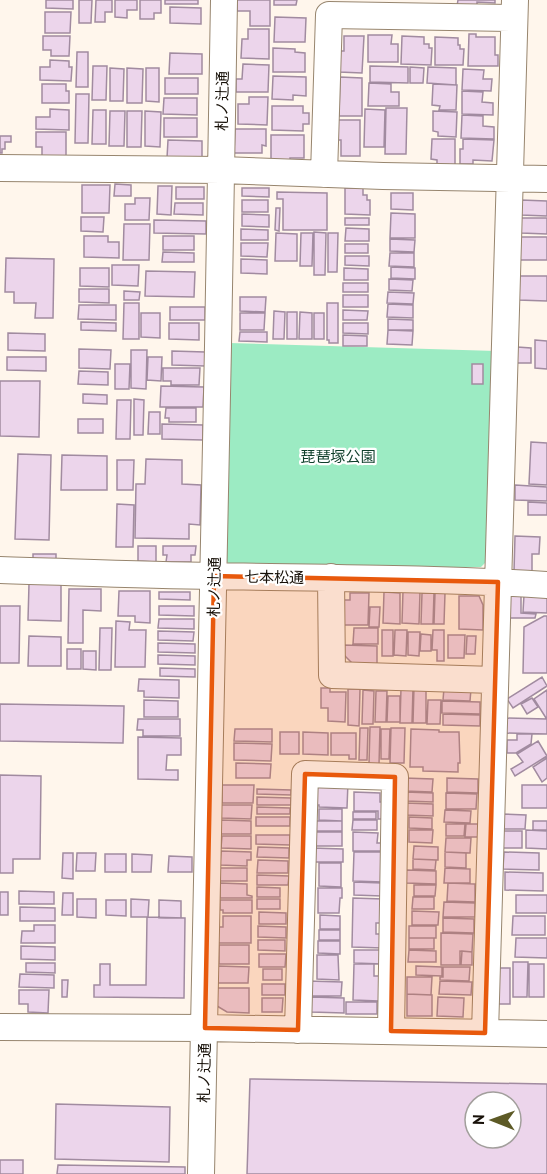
<svg xmlns="http://www.w3.org/2000/svg" width="547" height="1174" font-family="'PT Sans','Noto Sans JP',sans-serif">
  <rect width="100%" height="100%" fill="#fff6ec"/>
  <path fill="#9cebc3" d="M 229,343 L 496,351 L 489,559 L 481,567 L 234,568 L 225,560 Z"/>
  <path fill="#ecd5eb" stroke="#a18ba0" stroke-width="1.5" fill-rule="evenodd" d="M 46,0 L 73,0 L 73,9 L 46,8 Z
    M 79,0 L 92,0 L 91,23 L 79,23 Z
    M 96,0 L 112,0 L 112,12 L 105,12 L 105,22 L 95,22 Z
    M 115,0 L 137,0 L 137,10 L 127,10 L 127,18 L 115,17 Z
    M 140,0 L 161,0 L 161,13 L 154,13 L 154,19 L 140,19 Z
    M 165,0 L 198,0 L 198,4 L 165,4 Z
    M 237,0 L 270,0 L 270,26 L 250,26 L 250,11 L 237,11 Z
    M 274,0 L 297,0 L 296,5 L 274,5 Z
    M 458,0 L 495,0 L 495,3 L 477,2 L 477,6 L 457,6 Z
    M 170,7 L 201,8 L 201,24 L 170,23 Z
    M 45,12 L 71,12 L 70,33 L 45,33 Z
    M 275,17 L 306,18 L 305,42 L 274,42 Z
    M 248,29 L 269,29 L 269,59 L 241,58 L 242,39 L 248,39 Z
    M 469,34 L 476,34 L 476,37 L 495,37 L 495,55 L 498,55 L 498,66 L 468,66 Z
    M 368,35 L 392,35 L 391,44 L 398,44 L 398,62 L 368,62 Z
    M 43,36 L 70,36 L 69,56 L 51,56 L 51,50 L 43,50 Z
    M 344,36 L 364,36 L 362,73 L 339,72 L 339,51 L 344,51 Z
    M 402,36 L 424,37 L 424,44 L 429,44 L 429,48 L 432,48 L 431,65 L 401,64 Z
    M 435,37 L 458,38 L 458,45 L 460,45 L 460,49 L 464,49 L 463,65 L 435,65 Z
    M 273,48 L 295,49 L 295,52 L 305,53 L 305,72 L 273,72 Z
    M 77,52 L 88,52 L 88,87 L 76,87 Z
    M 170,53 L 202,54 L 202,74 L 169,74 Z
    M 50,60 L 69,61 L 69,67 L 72,67 L 71,81 L 40,80 L 40,67 L 50,67 Z
    M 243,64 L 269,65 L 268,92 L 236,92 L 236,79 L 242,79 Z
    M 93,66 L 107,66 L 106,100 L 92,100 Z
    M 370,66 L 408,67 L 408,83 L 370,82 Z
    M 410,67 L 424,68 L 423,83 L 410,83 Z
    M 428,67 L 456,68 L 456,85 L 427,83 Z
    M 110,68 L 124,69 L 123,101 L 110,101 Z
    M 127,68 L 143,69 L 142,103 L 127,103 Z
    M 146,68 L 159,68 L 159,102 L 146,101 Z
    M 463,69 L 484,70 L 483,79 L 492,79 L 491,91 L 462,90 Z
    M 273,76 L 306,77 L 306,96 L 293,95 L 293,100 L 272,99 Z
    M 340,77 L 362,78 L 362,116 L 339,116 Z
    M 165,78 L 198,78 L 198,94 L 165,94 Z
    M 369,83 L 391,84 L 391,92 L 399,92 L 399,106 L 368,106 Z
    M 42,84 L 66,84 L 66,91 L 69,91 L 69,103 L 42,103 Z
    M 433,84 L 457,85 L 456,110 L 439,110 L 440,106 L 432,105 Z
    M 462,91 L 483,92 L 482,102 L 493,103 L 493,115 L 462,114 Z
    M 76,94 L 89,94 L 88,143 L 75,143 Z
    M 249,97 L 268,97 L 267,125 L 238,124 L 238,104 L 249,104 Z
    M 164,98 L 197,98 L 197,115 L 163,114 Z
    M 272,106 L 303,106 L 303,113 L 309,113 L 309,124 L 303,124 L 303,131 L 272,130 Z
    M 386,108 L 407,108 L 406,154 L 385,154 Z
    M 50,109 L 69,110 L 69,130 L 36,129 L 36,117 L 50,117 Z
    M 365,109 L 385,110 L 384,147 L 364,147 Z
    M 93,110 L 106,110 L 106,144 L 92,144 Z
    M 110,111 L 125,111 L 124,146 L 109,146 Z
    M 127,111 L 142,111 L 141,147 L 127,147 Z
    M 145,111 L 161,112 L 160,147 L 145,146 Z
    M 433,111 L 457,112 L 456,137 L 438,136 L 438,132 L 433,131 Z
    M 462,115 L 483,116 L 483,126 L 494,127 L 494,139 L 461,138 Z
    M 164,118 L 197,118 L 197,137 L 164,137 Z
    M 337,120 L 360,120 L 360,156 L 341,156 L 341,140 L 337,140 Z
    M 235,129 L 266,129 L 266,146 L 262,145 L 262,153 L 234,153 Z
    M 36,132 L 66,132 L 66,156 L 42,156 L 42,147 L 36,147 Z
    M 271,135 L 304,135 L 304,158 L 290,158 L 290,161 L 271,161 Z
    M 0,136 L 11,136 L 11,142 L 5,142 L 5,149 L 2,149 L 2,153 L 0,153 Z
    M 432,139 L 455,139 L 455,165 L 437,164 L 437,160 L 431,159 Z
    M 463,139 L 494,140 L 492,161 L 473,160 L 473,164 L 460,164 L 460,149 L 463,149 Z
    M 168,140 L 202,141 L 202,159 L 167,158 Z
    M 115,184 L 131,185 L 131,196 L 114,196 Z
    M 82,185 L 110,185 L 109,213 L 82,213 Z
    M 158,186 L 172,186 L 171,215 L 157,214 Z
    M 176,187 L 204,187 L 204,199 L 176,199 Z
    M 242,188 L 269,188 L 269,197 L 242,196 Z
    M 345,188 L 363,188 L 363,195 L 367,195 L 367,200 L 370,200 L 370,215 L 345,214 Z
    M 277,192 L 327,193 L 327,230 L 283,230 L 283,199 L 277,199 Z
    M 391,193 L 413,193 L 413,210 L 391,209 Z
    M 135,198 L 150,198 L 149,220 L 125,220 L 125,204 L 135,204 Z
    M 242,200 L 268,200 L 268,212 L 242,212 Z
    M 521,200 L 547,201 L 547,216 L 521,215 Z
    M 175,203 L 203,203 L 203,215 L 174,214 Z
    M 276,208 L 280,208 L 279,231 L 275,230 Z
    M 391,213 L 415,214 L 415,238 L 390,238 Z
    M 242,214 L 269,215 L 269,227 L 242,226 Z
    M 81,217 L 104,217 L 103,232 L 81,231 Z
    M 345,218 L 369,218 L 369,225 L 345,225 Z
    M 521,218 L 547,218 L 547,234 L 521,233 Z
    M 154,220 L 206,221 L 206,234 L 154,233 Z
    M 124,224 L 150,224 L 149,260 L 123,260 Z
    M 346,228 L 369,229 L 369,241 L 345,241 Z
    M 241,229 L 268,230 L 268,240 L 241,240 Z
    M 314,232 L 326,233 L 325,275 L 314,275 Z
    M 276,233 L 297,234 L 297,261 L 275,261 Z
    M 301,233 L 313,233 L 312,266 L 300,266 Z
    M 328,233 L 338,233 L 337,272 L 328,272 Z
    M 84,236 L 108,236 L 108,242 L 119,242 L 119,258 L 84,257 Z
    M 163,236 L 194,236 L 194,250 L 163,250 Z
    M 520,237 L 547,237 L 547,260 L 520,260 Z
    M 390,239 L 415,240 L 414,252 L 390,251 Z
    M 241,243 L 268,243 L 267,257 L 241,256 Z
    M 345,244 L 368,244 L 368,253 L 345,253 Z
    M 163,252 L 194,253 L 194,262 L 162,262 Z
    M 390,253 L 414,253 L 414,267 L 389,266 Z
    M 345,256 L 369,256 L 369,266 L 345,265 Z
    M 6,258 L 54,259 L 53,318 L 35,318 L 36,303 L 14,303 L 14,292 L 5,292 Z
    M 241,259 L 267,260 L 267,274 L 241,273 Z
    M 112,265 L 139,265 L 138,286 L 112,285 Z
    M 391,267 L 415,268 L 415,279 L 391,278 Z
    M 80,268 L 109,268 L 109,287 L 80,286 Z
    M 344,268 L 368,269 L 368,280 L 344,280 Z
    M 146,271 L 195,272 L 194,297 L 145,296 Z
    M 518,276 L 547,276 L 547,301 L 518,300 Z
    M 389,279 L 413,280 L 412,291 L 389,290 Z
    M 343,283 L 368,283 L 368,292 L 343,292 Z
    M 79,289 L 109,289 L 109,303 L 79,302 Z
    M 124,291 L 140,292 L 139,300 L 124,300 Z
    M 388,292 L 414,293 L 413,304 L 387,303 Z
    M 343,295 L 368,295 L 368,307 L 343,307 Z
    M 240,297 L 266,297 L 265,312 L 240,311 Z
    M 124,303 L 139,303 L 139,339 L 123,339 Z
    M 327,303 L 338,303 L 338,343 L 329,343 L 329,340 L 327,340 Z
    M 388,304 L 413,305 L 413,318 L 387,317 Z
    M 79,305 L 116,305 L 116,320 L 78,319 Z
    M 170,307 L 205,307 L 205,320 L 170,320 Z
    M 343,310 L 368,311 L 367,320 L 343,320 Z
    M 274,311 L 285,312 L 284,339 L 273,339 Z
    M 287,312 L 297,312 L 297,339 L 287,339 Z
    M 300,312 L 312,313 L 312,339 L 299,339 Z
    M 141,313 L 160,313 L 160,338 L 141,337 Z
    M 240,313 L 265,313 L 264,330 L 240,330 Z
    M 314,313 L 324,313 L 324,339 L 314,339 Z
    M 388,319 L 413,320 L 413,330 L 388,330 Z
    M 81,322 L 116,323 L 116,331 L 81,330 Z
    M 169,323 L 199,323 L 199,340 L 169,339 Z
    M 343,323 L 368,323 L 368,334 L 343,333 Z
    M 388,330 L 413,331 L 412,345 L 387,344 Z
    M 240,332 L 267,332 L 267,342 L 239,341 Z
    M 8,333 L 45,334 L 45,351 L 8,350 Z
    M 343,335 L 367,336 L 367,346 L 343,346 Z
    M 535,340 L 547,341 L 547,369 L 535,368 Z
    M 517,347 L 531,348 L 531,363 L 517,363 Z
    M 79,349 L 111,350 L 110,369 L 79,368 Z
    M 131,350 L 147,350 L 146,389 L 131,388 Z
    M 172,351 L 205,352 L 205,366 L 172,365 Z
    M 7,357 L 46,357 L 46,371 L 7,370 Z
    M 148,357 L 162,357 L 161,381 L 147,380 Z
    M 115,364 L 130,364 L 129,389 L 115,389 Z
    M 472,364 L 483,364 L 483,384 L 472,384 Z
    M 163,368 L 200,368 L 199,385 L 171,385 L 171,381 L 163,381 Z
    M 79,371 L 108,372 L 108,385 L 78,384 Z
    M 0,381 L 40,381 L 39,437 L 0,436 Z
    M 161,386 L 204,387 L 203,407 L 160,407 Z
    M 83,394 L 107,395 L 107,404 L 83,403 Z
    M 134,399 L 144,400 L 143,435 L 134,435 Z
    M 117,400 L 131,400 L 130,439 L 116,439 Z
    M 166,408 L 196,408 L 196,422 L 169,422 L 169,418 L 165,418 Z
    M 149,412 L 160,412 L 160,434 L 148,434 Z
    M 78,419 L 103,419 L 103,433 L 78,433 Z
    M 162,424 L 203,425 L 203,440 L 162,439 Z
    M 531,442 L 547,443 L 547,485 L 529,484 Z
    M 18,454 L 51,455 L 49,540 L 15,539 Z
    M 62,455 L 107,456 L 107,490 L 61,490 Z
    M 146,459 L 182,460 L 182,484 L 201,485 L 200,525 L 189,524 L 189,539 L 135,538 L 136,484 L 145,484 Z
    M 117,460 L 134,460 L 133,490 L 117,490 Z
    M 515,485 L 547,487 L 547,501 L 515,500 Z
    M 528,502 L 547,503 L 547,515 L 528,515 Z
    M 117,504 L 134,505 L 133,547 L 116,547 Z
    M 515,536 L 540,537 L 539,554 L 532,554 L 532,572 L 514,572 Z
    M 138,546 L 156,546 L 156,562 L 138,561 Z
    M 163,546 L 196,546 L 195,555 L 191,555 L 191,562 L 166,562 L 167,555 L 163,555 Z
    M 33,554 L 56,554 L 56,559 L 33,559 Z
    M 29,584 L 61,584 L 61,621 L 28,620 Z
    M 69,589 L 101,589 L 101,611 L 83,610 L 83,643 L 68,643 Z
    M 119,591 L 150,591 L 150,623 L 135,622 L 135,616 L 118,616 Z
    M 403,591 L 420,592 L 419,624 L 402,623 Z
    M 159,592 L 190,592 L 190,600 L 159,599 Z
    M 384,592 L 400,593 L 400,624 L 383,623 Z
    M 350,593 L 369,593 L 368,625 L 343,625 L 343,600 L 350,600 Z
    M 422,593 L 434,593 L 433,624 L 421,624 Z
    M 435,593 L 445,593 L 444,624 L 434,624 Z
    M 524,595 L 547,595 L 547,613 L 523,612 Z
    M 459,596 L 479,596 L 483,605 L 483,630 L 459,629 Z
    M 507,596 L 521,596 L 521,613 L 536,614 L 535,618 L 506,618 Z
    M 0,606 L 20,606 L 19,663 L 0,663 Z
    M 159,606 L 194,606 L 194,616 L 159,615 Z
    M 370,607 L 380,607 L 379,627 L 369,627 Z
    M 544,616 L 547,616 L 547,673 L 523,673 L 524,627 Z
    M 159,619 L 194,619 L 194,629 L 158,628 Z
    M 116,621 L 130,622 L 129,630 L 146,630 L 145,667 L 115,667 Z
    M 100,628 L 112,628 L 111,670 L 99,670 Z
    M 354,628 L 378,628 L 378,644 L 353,644 Z
    M 382,630 L 393,630 L 393,656 L 382,656 Z
    M 395,630 L 407,630 L 406,656 L 394,655 Z
    M 433,630 L 444,630 L 444,661 L 437,661 L 437,650 L 432,650 Z
    M 158,631 L 194,632 L 193,641 L 158,640 Z
    M 408,632 L 420,632 L 419,656 L 408,655 Z
    M 421,634 L 431,635 L 431,651 L 420,651 Z
    M 448,635 L 465,635 L 464,658 L 448,658 Z
    M 29,636 L 61,637 L 61,666 L 28,666 Z
    M 467,636 L 476,636 L 475,654 L 466,654 Z
    M 158,643 L 195,644 L 195,653 L 158,652 Z
    M 343,645 L 377,646 L 377,664 L 352,663 L 343,654 Z
    M 67,649 L 81,649 L 81,669 L 67,669 Z
    M 83,651 L 96,651 L 96,670 L 83,669 Z
    M 158,655 L 195,656 L 195,665 L 158,664 Z
    M 160,668 L 195,669 L 195,677 L 160,676 Z
    M 542,677 L 547,686 L 513,708 L 507,699 Z
    M 139,679 L 179,680 L 179,698 L 144,697 L 144,691 L 138,691 Z
    M 414,687 L 426,688 L 426,723 L 413,723 Z
    M 321,688 L 330,688 L 330,692 L 346,692 L 345,722 L 328,721 L 328,708 L 321,708 Z
    M 401,688 L 413,688 L 412,723 L 400,723 Z
    M 444,688 L 471,689 L 470,701 L 443,700 Z
    M 348,689 L 360,689 L 359,726 L 348,725 Z
    M 363,690 L 374,691 L 373,724 L 362,724 Z
    M 547,690 L 547,717 L 546,718 L 534,699 Z
    M 376,691 L 387,691 L 386,722 L 375,722 Z
    M 388,696 L 400,696 L 400,722 L 387,722 Z
    M 532,698 L 538,707 L 527,714 L 521,704 Z
    M 144,700 L 178,701 L 178,717 L 144,717 Z
    M 428,700 L 441,700 L 440,724 L 427,724 Z
    M 442,701 L 480,702 L 480,714 L 442,713 Z
    M 0,704 L 124,706 L 123,743 L 0,741 Z
    M 443,714 L 480,715 L 480,726 L 443,725 Z
    M 504,718 L 547,719 L 547,734 L 504,733 Z
    M 138,719 L 180,719 L 180,736 L 143,736 L 143,730 L 137,730 Z
    M 370,727 L 380,727 L 379,765 L 369,764 Z
    M 360,728 L 368,728 L 367,760 L 359,760 Z
    M 391,728 L 405,728 L 404,763 L 390,763 Z
    M 235,729 L 272,729 L 272,742 L 234,741 Z
    M 381,729 L 390,729 L 389,759 L 381,759 Z
    M 411,729 L 439,730 L 439,732 L 459,732 L 460,763 L 458,763 L 458,772 L 423,771 L 423,767 L 410,767 Z
    M 280,732 L 299,732 L 299,754 L 280,754 Z
    M 303,732 L 328,733 L 328,755 L 303,754 Z
    M 331,733 L 356,733 L 356,759 L 349,759 L 349,755 L 331,755 Z
    M 517,734 L 532,734 L 531,744 L 516,753 L 507,753 L 507,740 L 517,740 Z
    M 138,737 L 181,738 L 181,755 L 167,755 L 166,770 L 178,770 L 178,780 L 138,779 Z
    M 538,741 L 547,756 L 515,776 L 511,769 L 523,762 L 517,754 Z
    M 234,743 L 272,744 L 271,761 L 234,760 Z
    M 547,758 L 547,778 L 542,782 L 533,767 Z
    M 236,763 L 271,764 L 270,778 L 236,778 Z
    M 0,775 L 41,776 L 40,859 L 13,859 L 13,873 L 0,873 Z
    M 404,778 L 433,779 L 432,792 L 404,791 Z
    M 447,778 L 478,779 L 478,793 L 447,792 Z
    M 312,782 L 348,782 L 347,808 L 319,807 L 319,805 L 311,805 Z
    M 222,785 L 254,785 L 253,803 L 222,803 Z
    M 522,785 L 547,785 L 547,808 L 522,808 Z
    M 257,789 L 291,790 L 291,795 L 257,794 Z
    M 354,792 L 380,793 L 380,802 L 386,802 L 385,819 L 378,819 L 378,811 L 354,811 Z
    M 405,792 L 433,793 L 433,802 L 405,801 Z
    M 446,793 L 477,794 L 476,809 L 446,809 Z
    M 257,797 L 291,798 L 291,805 L 257,805 Z
    M 405,803 L 433,804 L 433,816 L 405,815 Z
    M 221,805 L 252,805 L 251,819 L 221,818 Z
    M 257,807 L 290,808 L 290,814 L 257,814 Z
    M 319,809 L 342,809 L 342,821 L 319,820 Z
    M 445,810 L 471,811 L 470,823 L 444,822 Z
    M 353,812 L 376,812 L 376,819 L 353,819 Z
    M 501,814 L 526,815 L 525,829 L 500,829 Z
    M 256,817 L 290,817 L 290,826 L 256,826 Z
    M 409,817 L 432,818 L 432,829 L 409,828 Z
    M 221,820 L 251,821 L 251,834 L 220,834 Z
    M 353,820 L 377,820 L 377,830 L 352,830 Z
    M 312,821 L 342,821 L 342,831 L 312,831 Z
    M 533,821 L 547,821 L 547,830 L 533,830 Z
    M 446,824 L 465,824 L 464,836 L 446,836 Z
    M 466,824 L 478,824 L 478,837 L 465,837 Z
    M 409,830 L 433,830 L 432,843 L 409,842 Z
    M 526,830 L 547,831 L 547,849 L 526,848 Z
    M 499,831 L 522,831 L 522,848 L 499,848 Z
    M 313,832 L 342,832 L 342,846 L 313,846 Z
    M 353,832 L 378,833 L 377,843 L 384,843 L 384,851 L 353,851 Z
    M 256,835 L 290,835 L 290,845 L 256,844 Z
    M 222,836 L 251,836 L 251,849 L 221,848 Z
    M 446,838 L 471,838 L 470,853 L 445,852 Z
    M 414,846 L 438,847 L 438,860 L 413,859 Z
    M 258,847 L 289,848 L 289,858 L 257,857 Z
    M 312,848 L 343,849 L 343,862 L 312,862 Z
    M 221,851 L 251,852 L 251,860 L 247,860 L 247,866 L 220,865 Z
    M 354,852 L 385,852 L 383,882 L 353,881 Z
    M 445,852 L 466,853 L 466,868 L 445,867 Z
    M 504,852 L 539,853 L 539,870 L 503,869 Z
    M 63,853 L 73,853 L 73,879 L 62,878 Z
    M 77,853 L 96,853 L 95,871 L 76,871 Z
    M 105,854 L 126,854 L 126,872 L 105,872 Z
    M 132,854 L 152,855 L 151,872 L 132,872 Z
    M 169,856 L 192,857 L 192,872 L 168,872 Z
    M 413,859 L 436,860 L 435,870 L 413,869 Z
    M 258,860 L 288,861 L 288,873 L 257,873 Z
    M 319,863 L 341,863 L 341,887 L 319,886 Z
    M 220,868 L 247,868 L 247,881 L 220,881 Z
    M 445,868 L 470,869 L 470,883 L 444,883 Z
    M 406,870 L 436,871 L 436,884 L 406,883 Z
    M 505,872 L 543,873 L 543,891 L 505,890 Z
    M 257,875 L 289,876 L 288,885 L 257,885 Z
    M 354,882 L 382,883 L 382,896 L 354,895 Z
    M 220,883 L 247,884 L 247,895 L 252,896 L 252,898 L 220,898 Z
    M 448,883 L 475,884 L 475,902 L 447,901 Z
    M 414,885 L 436,885 L 435,896 L 414,896 Z
    M 257,887 L 280,888 L 280,897 L 257,897 Z
    M 318,888 L 342,888 L 342,898 L 340,898 L 339,913 L 318,913 Z
    M 19,891 L 54,892 L 54,904 L 19,904 Z
    M 0,892 L 8,892 L 8,915 L 0,915 Z
    M 63,893 L 73,893 L 73,915 L 62,915 Z
    M 516,895 L 547,895 L 547,913 L 516,913 Z
    M 413,897 L 434,897 L 434,909 L 412,909 Z
    M 353,898 L 383,899 L 384,923 L 376,923 L 376,934 L 384,934 L 383,948 L 352,947 Z
    M 77,899 L 96,899 L 96,918 L 77,917 Z
    M 131,899 L 149,900 L 148,917 L 131,917 Z
    M 257,899 L 280,899 L 280,909 L 257,909 Z
    M 106,900 L 126,900 L 126,916 L 106,915 Z
    M 159,900 L 181,901 L 181,918 L 159,918 Z
    M 220,900 L 252,900 L 252,913 L 223,913 L 223,910 L 220,910 Z
    M 444,902 L 475,903 L 475,917 L 443,917 Z
    M 20,907 L 55,908 L 55,921 L 20,921 Z
    M 412,911 L 439,912 L 438,925 L 412,925 Z
    M 259,912 L 286,913 L 286,924 L 259,924 Z
    M 320,915 L 340,916 L 340,929 L 320,929 Z
    M 223,916 L 251,916 L 251,943 L 218,943 L 218,927 L 223,927 Z
    M 513,916 L 545,916 L 545,935 L 512,935 Z
    M 147,917 L 185,918 L 184,998 L 94,997 L 94,985 L 100,985 L 100,964 L 110,964 L 110,985 L 146,985 Z
    M 443,918 L 474,919 L 474,933 L 443,932 Z
    M 34,925 L 55,925 L 55,943 L 21,943 L 22,931 L 34,931 Z
    M 258,926 L 286,927 L 286,938 L 258,937 Z
    M 409,926 L 436,926 L 436,938 L 409,938 Z
    M 319,930 L 340,930 L 340,940 L 319,940 Z
    M 441,933 L 473,934 L 472,952 L 460,951 L 460,965 L 441,965 Z
    M 409,938 L 434,938 L 434,949 L 409,949 Z
    M 516,938 L 547,938 L 547,958 L 515,957 Z
    M 258,940 L 285,940 L 285,951 L 258,950 Z
    M 318,941 L 340,941 L 340,954 L 318,953 Z
    M 219,945 L 249,945 L 249,964 L 219,964 Z
    M 21,946 L 55,947 L 55,960 L 21,959 Z
    M 354,950 L 384,950 L 383,964 L 354,963 Z
    M 409,950 L 436,951 L 436,962 L 408,962 Z
    M 462,951 L 472,952 L 472,965 L 461,965 Z
    M 259,954 L 286,954 L 285,967 L 259,967 Z
    M 317,955 L 338,955 L 339,980 L 317,979 Z
    M 513,962 L 528,962 L 527,997 L 513,997 Z
    M 26,963 L 55,963 L 55,973 L 26,972 Z
    M 354,964 L 374,964 L 374,976 L 381,976 L 379,1001 L 353,1000 Z
    M 529,964 L 544,964 L 544,997 L 529,997 Z
    M 218,966 L 249,967 L 248,983 L 217,983 Z
    M 416,966 L 442,967 L 442,976 L 416,975 Z
    M 443,967 L 470,967 L 469,981 L 440,980 L 440,977 L 443,977 Z
    M 496,968 L 510,968 L 510,1004 L 495,1004 Z
    M 263,969 L 282,969 L 282,980 L 263,980 Z
    M 20,974 L 54,975 L 54,988 L 19,987 Z
    M 407,977 L 432,977 L 431,995 L 407,994 Z
    M 62,980 L 68,980 L 67,997 L 62,997 Z
    M 307,981 L 342,982 L 341,996 L 307,996 Z
    M 440,981 L 472,982 L 471,995 L 439,994 Z
    M 262,984 L 285,984 L 285,995 L 262,995 Z
    M 217,988 L 249,988 L 249,1013 L 227,1012 L 217,1006 Z
    M 19,990 L 49,990 L 48,1013 L 28,1012 L 28,1004 L 19,1004 Z
    M 407,994 L 432,995 L 432,1016 L 407,1016 Z
    M 311,997 L 344,998 L 344,1013 L 311,1012 Z
    M 438,997 L 464,998 L 463,1017 L 437,1016 Z
    M 262,998 L 283,998 L 282,1012 L 262,1012 Z
    M 346,1002 L 377,1002 L 377,1014 L 346,1014 Z
    M 250,1079 L 547,1084 L 547,1174 L 247,1174 ZM 475,1102 L 511,1102 L 511,1138 L 475,1138 Z
    M 56,1104 L 170,1107 L 169,1162 L 55,1159 Z
    M 0,1160 L 23,1160 L 23,1174 L 0,1174 Z
    M 58,1165 L 185,1167 L 185,1174 L 57,1174 Z"/>
  <g fill="none" stroke-linecap="round" stroke-linejoin="round">
    <defs>
      <path id="street" d="M 0,168 L 221,170 L 383,176 L 547,179
        M 324,174 L 329,15 L 514,18
        M 0,570 C 71,572 143,575 214,576 C 325,578 436,578 547,585
        M 331,577 L 332,675 L 494,680
        M 0,1027 L 205,1028 L 547,1034
        M 298,1030 L 305,774 L 395,777 L 391,1031
        M 485,1033 L 515,0
        M 201,1174 L 218,346 L 224,0"/>
    </defs>
    <use href="#street" stroke="#97856e" stroke-width="28"/>
    <use href="#street" stroke="#fff" stroke-width="26"/>
  </g>
  <path fill="#e8590c" fill-opacity="0.2" stroke="#e8590c" stroke-width="4.5" stroke-linejoin="round" d="M 214,576 L 498,582 L 485,1033 L 391,1031 L 395,777 L 305,774 L 298,1030 L 205,1028 Z"/>
  <g text-anchor="middle" dominant-baseline="central" stroke-width="4.5" stroke-linejoin="round" paint-order="stroke">
    <g font-size="15" fill="#171008" stroke="#fff">
      <text transform="translate(222 101) rotate(-89)">札ノ辻通</text>
      <text transform="translate(274 577) rotate(1)">七本松通</text>
      <text transform="translate(214 587) rotate(-89)">札ノ辻通</text>
      <text transform="translate(204 1073) rotate(-89)">札ノ辻通</text>
    </g>
    <g font-size="15" fill="#0f3f2b" stroke="#fff">
      <text x="338" y="456">琵琶塚公園</text>
    </g>
  </g>
  <g transform="translate(493 1120) rotate(271)"><circle r="28" fill="#ffffff" stroke="#a29f9c" stroke-width="1.5"/>
  <path d="M0-4.5L10 22L0 15L-10 22Z" fill="#5d5a26"/>
  <text y="-9" font-size="16" font-weight="bold" text-anchor="middle" fill="#171008">N</text>
  </g>
</svg>
